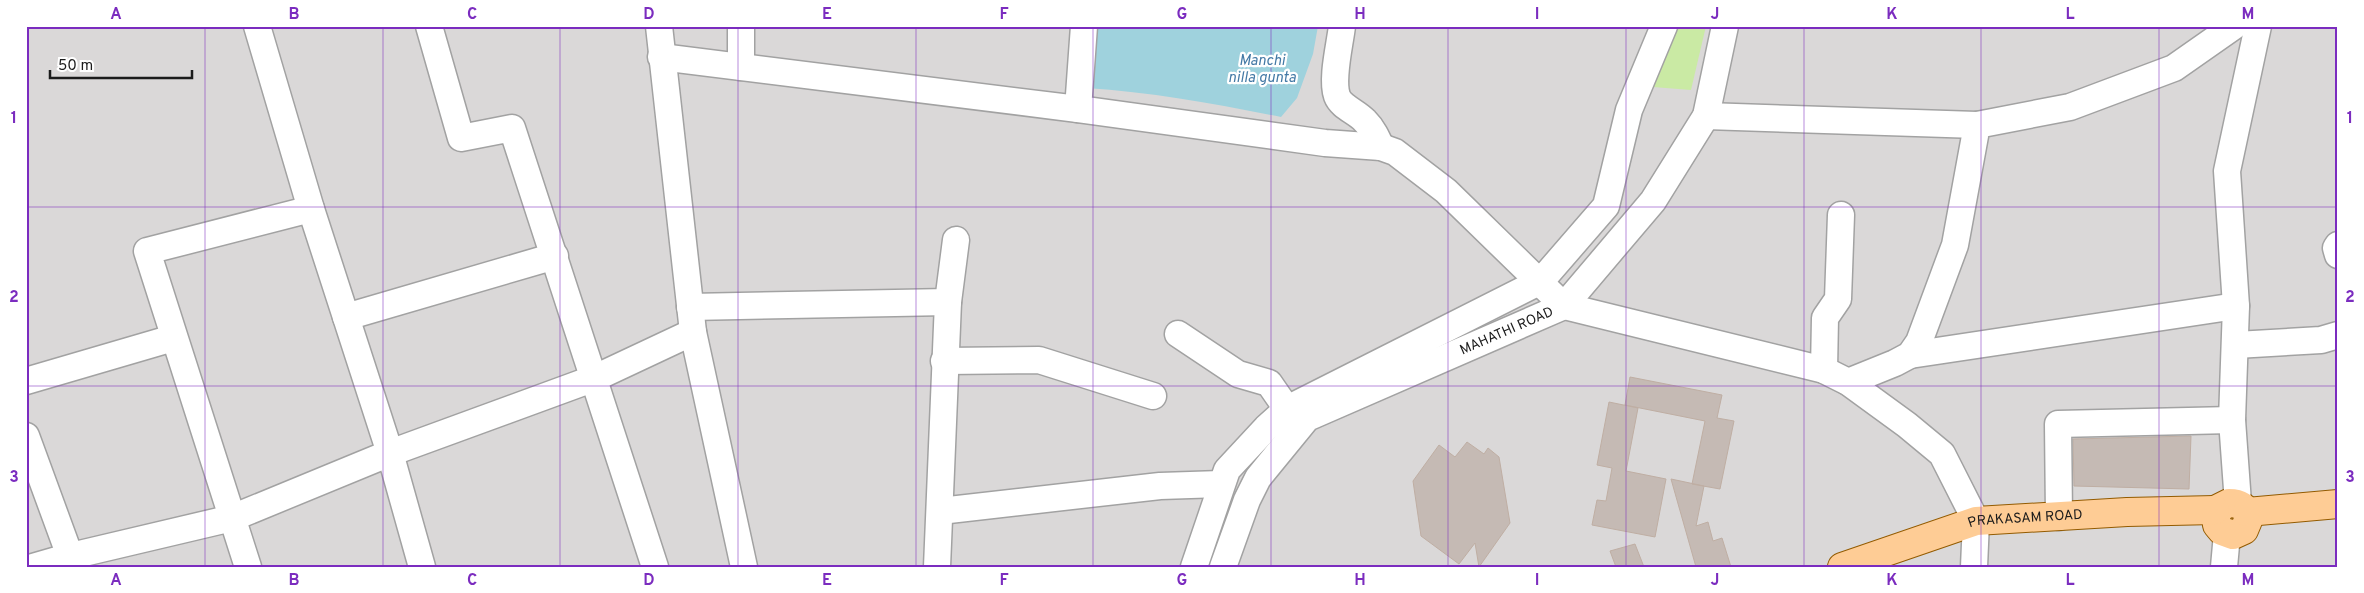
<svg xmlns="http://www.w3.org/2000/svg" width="2364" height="593" font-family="Overpass,sans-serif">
  <rect width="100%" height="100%" fill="#ede9e0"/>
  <path fill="#dad8d8" d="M 26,26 L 2338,26 L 2338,567 L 26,567 Z"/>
  <path fill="#caeaa4" d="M 1678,26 L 1706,26 L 1691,90 L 1653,87 Z"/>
  <path fill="#9fd2dd" d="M 1094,26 L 1318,26 L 1313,54 L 1297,98 L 1281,117 C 1216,104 1152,92 1086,88 Z"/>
  <path fill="#c5bab4" stroke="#bfaea3" d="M 1630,377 L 1722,395 L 1717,418 L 1734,421 L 1720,489 L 1692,484 L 1705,421 L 1625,405 Z
    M 1609,402 L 1638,408 L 1626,471 L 1666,479 L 1655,537 L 1592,525 L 1597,500 L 1606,501 L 1612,468 L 1597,465 Z
    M 2191,436 L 2189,489 L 2074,486 L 2073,439 Z
    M 1467,442 L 1484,454 L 1488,448 L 1499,457 L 1510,523 L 1479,567 L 1475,543 L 1459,564 L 1421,536 L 1413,481 L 1439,445 L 1455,457 Z
    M 1671,479 L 1704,486 L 1696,526 L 1708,522 L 1713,541 L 1722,538 L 1731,567 L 1696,567 Z
    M 1635,544 L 1644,567 L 1616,567 L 1610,551 Z"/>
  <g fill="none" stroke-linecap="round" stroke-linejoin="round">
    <defs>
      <g id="minor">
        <path d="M 257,26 L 311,209 L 390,453 L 422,567"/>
        <path d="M 429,26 L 461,138 L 512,128 L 655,567"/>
        <path d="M 659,26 L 693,332 L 744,567"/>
        <path d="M 741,26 L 741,67"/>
        <path d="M 1342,26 C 1340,44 1331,79 1337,96 C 1341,107 1357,112 1365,121 C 1373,129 1377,138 1381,147"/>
        <path d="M 661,57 L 1078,109 L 1325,143 L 1381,147 L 1395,152 L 1446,191 L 1564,306 L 1824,370 L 1848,382 L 1907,425 L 1942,454 L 1976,521 L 1974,567"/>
        <path d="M 1078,109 L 1084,26"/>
        <path d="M 1706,116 L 1977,125"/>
        <path d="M 2338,245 L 2336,248 L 2338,255"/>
        <path d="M 690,307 L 948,302 L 956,240"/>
        <path d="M 346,317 L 555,256"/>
        <path d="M 1178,334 L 1238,374 L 1269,383 L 1287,409"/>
        <path d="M 2236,345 L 2321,340 L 2338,335"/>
        <path d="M 1910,355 L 2236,306"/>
        <path d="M 944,361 L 1039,360 L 1153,396"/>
        <path d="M 1824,370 L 1825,318 L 1838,299 L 1841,215"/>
        <path d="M 26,381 L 173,338"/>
        <path d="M 1848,382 L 1895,363 L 1910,355 L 1919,342 L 1955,245 L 1977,125 L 2070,107 L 2174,68 L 2234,26"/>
        <path d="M 26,436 L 74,567"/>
        <path d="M 2238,503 L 2232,420 L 2236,306 L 2227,171 L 2258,26"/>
        <path d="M 940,511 L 1160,486 L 1221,484"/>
        <path d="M 2059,517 L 2058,424 L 2232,420"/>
        <path d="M 33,567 L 71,556 L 232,518 L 390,453 L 595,378 L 693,332"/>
        <path d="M 248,567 L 147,251 L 311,209"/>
        <path d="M 937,567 L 948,302"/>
        <path d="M 1194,567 L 1227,470 L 1266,428 L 1287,409 L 1541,281 L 1606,206 L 1629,110 L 1664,26"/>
        <path id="s1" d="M 1223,567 L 1247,500 L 1258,478 L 1307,418 L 1564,306 L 1653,201 L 1706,116 L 1725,26"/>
        <path d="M 2224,567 L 2227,534"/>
      </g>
      <g id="major">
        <path d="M 2229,503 C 2240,503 2246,507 2249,518 L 2244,530 L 2233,535 L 2222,531 L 2217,525 L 2215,510 Z"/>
        <path d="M 2247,512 L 2338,504"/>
        <path id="s2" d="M 1842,567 L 1976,521 L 2127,512 L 2215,510"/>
      </g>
    </defs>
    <use href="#minor" stroke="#a2a2a2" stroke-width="29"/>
    <use href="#major" stroke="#935b00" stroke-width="30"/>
    <use href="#minor" stroke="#fff" stroke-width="26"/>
    <use href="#major" stroke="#fecc95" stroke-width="28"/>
  </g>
  <path fill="none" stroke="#7b2cbf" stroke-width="1" stroke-opacity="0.55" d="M 205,26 L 205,567M 383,26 L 383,567M 560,26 L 560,567M 738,26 L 738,567M 916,26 L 916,567M 1093,26 L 1093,567M 1271,26 L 1271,567M 1448,26 L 1448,567M 1626,26 L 1626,567M 1804,26 L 1804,567M 1981,26 L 1981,567M 2159,26 L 2159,567M 26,207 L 2338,207M 26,386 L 2338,386"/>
  <g text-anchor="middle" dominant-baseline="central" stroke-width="4.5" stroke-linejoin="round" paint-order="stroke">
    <g font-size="14" fill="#1b1b1b" stroke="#fff">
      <text stroke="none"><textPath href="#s1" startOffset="391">MAHATHI ROAD</textPath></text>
      <text stroke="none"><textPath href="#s2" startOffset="191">PRAKASAM ROAD</textPath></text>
    </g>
    <g font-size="15" font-style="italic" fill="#4379a5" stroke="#fff">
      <text x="1262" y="61">Manchi<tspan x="1262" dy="17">nilla gunta</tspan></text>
    </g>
  </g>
  <rect width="2364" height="593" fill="none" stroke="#ffffff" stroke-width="55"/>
  <path d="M50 70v8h142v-8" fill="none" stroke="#1b1b1b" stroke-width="2.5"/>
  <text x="58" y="70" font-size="15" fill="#1b1b1b" stroke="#ffffff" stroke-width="4" paint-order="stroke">50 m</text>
  <rect x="28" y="28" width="2308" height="538" fill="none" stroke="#7b2cbf" stroke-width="2"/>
  <g font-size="16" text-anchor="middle" font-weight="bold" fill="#7b2cbf">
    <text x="116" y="19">A</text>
    <text x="294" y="19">B</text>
    <text x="472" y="19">C</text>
    <text x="649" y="19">D</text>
    <text x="827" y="19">E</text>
    <text x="1004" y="19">F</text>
    <text x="1182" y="19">G</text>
    <text x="1360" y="19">H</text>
    <text x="1537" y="19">I</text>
    <text x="1715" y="19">J</text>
    <text x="1892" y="19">K</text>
    <text x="2070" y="19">L</text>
    <text x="2248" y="19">M</text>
    <text x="14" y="123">1</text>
    <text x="2350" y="123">1</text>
    <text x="14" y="302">2</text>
    <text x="2350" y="302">2</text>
    <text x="14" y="482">3</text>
    <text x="2350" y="482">3</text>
    <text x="116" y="585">A</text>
    <text x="294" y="585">B</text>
    <text x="472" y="585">C</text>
    <text x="649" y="585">D</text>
    <text x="827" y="585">E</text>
    <text x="1004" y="585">F</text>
    <text x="1182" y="585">G</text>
    <text x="1360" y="585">H</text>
    <text x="1537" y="585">I</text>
    <text x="1715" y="585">J</text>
    <text x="1892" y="585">K</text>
    <text x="2070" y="585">L</text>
    <text x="2248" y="585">M</text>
  </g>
</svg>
